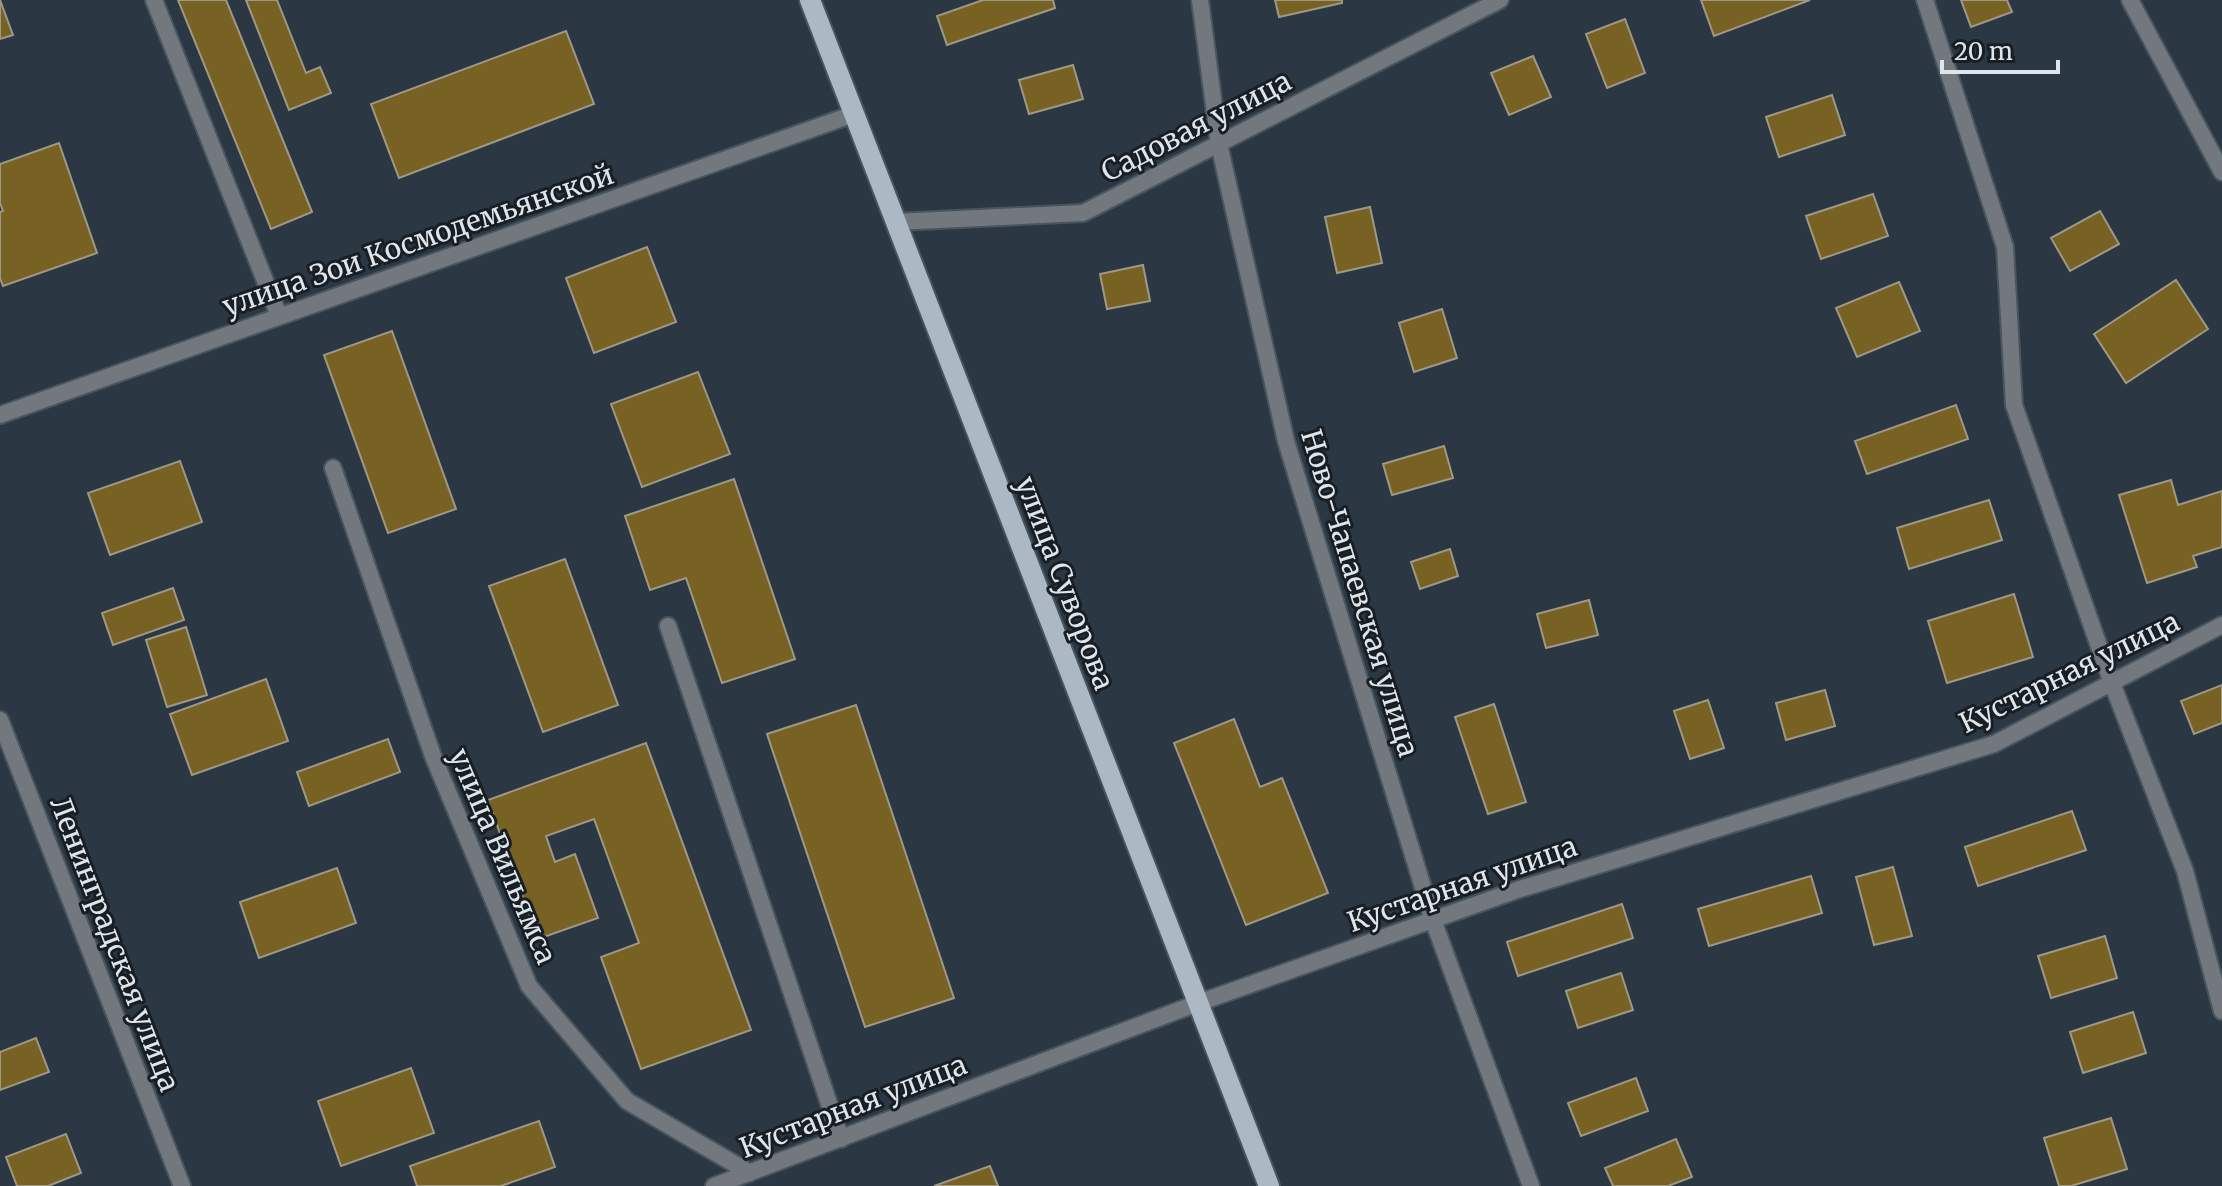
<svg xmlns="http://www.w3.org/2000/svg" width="2222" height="1186" font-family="Merriweather,serif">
  <rect width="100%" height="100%" fill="#2b3843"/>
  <path fill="#776123" stroke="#9f9886" stroke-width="2" d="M 0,0 L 13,35 L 0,39 Z
    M 178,0 L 226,0 L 312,212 L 271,229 Z
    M 246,0 L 277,0 L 306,73 L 320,67 L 331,93 L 289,110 Z
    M 983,0 L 1053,0 L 1055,8 L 947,45 L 937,16 Z
    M 1275,0 L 1342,0 L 1342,3 L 1279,17 Z
    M 1701,0 L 1810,0 L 1714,36 Z
    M 1961,0 L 2007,0 L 2012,12 L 1971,27 Z
    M 1625,19 L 1645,73 L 1607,88 L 1586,34 Z
    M 566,31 L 594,104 L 399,178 L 371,104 Z
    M 1533,56 L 1551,97 L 1509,115 L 1491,73 Z
    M 1073,65 L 1083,99 L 1029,114 L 1019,80 Z
    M 1832,95 L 1845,135 L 1779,157 L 1766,117 Z
    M 59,143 L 97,253 L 3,286 L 0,278 L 0,212 L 3,211 L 0,203 L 0,164 Z
    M 1873,194 L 1888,236 L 1821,259 L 1806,216 Z
    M 1370,207 L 1382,263 L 1337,273 L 1325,217 Z
    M 2100,211 L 2119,244 L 2070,271 L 2051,238 Z
    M 647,247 L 676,322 L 594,353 L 566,278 Z
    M 1143,265 L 1150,301 L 1107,309 L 1100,274 Z
    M 2176,280 L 2208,329 L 2126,383 L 2094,334 Z
    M 1899,282 L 1920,331 L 1857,357 L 1836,308 Z
    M 1442,309 L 1457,358 L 1414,372 L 1399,323 Z
    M 392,331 L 456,509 L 388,533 L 324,355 Z
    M 698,372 L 730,454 L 642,487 L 611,404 Z
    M 1956,405 L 1968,439 L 1867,474 L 1855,441 Z
    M 1444,446 L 1453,478 L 1392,495 L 1383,464 Z
    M 180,461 L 202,522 L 110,555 L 88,493 Z
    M 734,479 L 795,659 L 722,683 L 686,578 L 650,590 L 625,516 Z
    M 2171,480 L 2178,505 L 2222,491 L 2222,547 L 2193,556 L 2197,567 L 2147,583 L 2119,495 Z
    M 1989,500 L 2002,540 L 1909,569 L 1897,528 Z
    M 1450,549 L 1458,576 L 1420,589 L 1411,562 Z
    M 565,559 L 618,705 L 543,732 L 489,586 Z
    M 173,588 L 184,620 L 113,645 L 102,613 Z
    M 2014,594 L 2033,657 L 1947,683 L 1928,621 Z
    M 1589,600 L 1598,635 L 1546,648 L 1537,614 Z
    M 186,627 L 207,695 L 167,707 L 146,640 Z
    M 266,679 L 288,741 L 192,775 L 170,714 Z
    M 2222,685 L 2222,723 L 2194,734 L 2181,701 Z
    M 1825,690 L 1835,726 L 1786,740 L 1776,703 Z
    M 1708,700 L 1724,748 L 1690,759 L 1674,711 Z
    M 1494,704 L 1526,802 L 1488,814 L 1455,717 Z
    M 856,705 L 954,998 L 865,1027 L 767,734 Z
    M 1234,719 L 1260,787 L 1282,778 L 1328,893 L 1246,925 L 1174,743 Z
    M 388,739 L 400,772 L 309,806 L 297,772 Z
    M 646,743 L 751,1030 L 641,1069 L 601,957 L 639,943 L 594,819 L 546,836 L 555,862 L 575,854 L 598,918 L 538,939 L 488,800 Z
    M 2072,811 L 2086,850 L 1978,886 L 1965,847 Z
    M 1893,867 L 1912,936 L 1874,945 L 1856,877 Z
    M 337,868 L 356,923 L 259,958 L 240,902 Z
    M 1811,876 L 1822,913 L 1709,946 L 1698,909 Z
    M 1622,904 L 1633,938 L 1518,976 L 1507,942 Z
    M 2105,936 L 2117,978 L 2051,998 L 2038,956 Z
    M 1621,973 L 1633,1010 L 1578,1028 L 1566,991 Z
    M 2133,1012 L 2146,1053 L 2083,1073 L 2070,1032 Z
    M 36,1038 L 49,1072 L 0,1090 L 0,1052 Z
    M 411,1068 L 434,1133 L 341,1166 L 318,1101 Z
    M 1636,1078 L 1648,1111 L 1581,1136 L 1568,1103 Z
    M 2111,1118 L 2127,1169 L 2071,1186 L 2059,1186 L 2044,1138 Z
    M 539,1121 L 555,1167 L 501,1186 L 417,1186 L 410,1166 Z
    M 66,1134 L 81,1173 L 48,1186 L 17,1186 L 6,1157 Z
    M 1676,1139 L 1692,1177 L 1668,1186 L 1613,1186 L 1605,1168 Z
    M 990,1166 L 998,1186 L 934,1186 Z"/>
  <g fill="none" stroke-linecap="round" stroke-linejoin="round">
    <defs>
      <path id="service" d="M 668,626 L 841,1139"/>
      <path id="minor" d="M 154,0 L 279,316
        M 1200,0 L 1219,144 L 1286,441 L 1433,920 L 1531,1186
        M 1925,0 L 2005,247 L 2014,405 L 2112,683 L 2185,871 L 2222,1011
        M 2130,0 L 2222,172
        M 896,222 L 1083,213 L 1500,0
        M 0,415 L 854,114
        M 333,468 L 433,756 L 529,986 L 627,1101 L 750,1173
        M 0,720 L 182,1186
        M 714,1186 L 1198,1003 L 1520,889 L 1994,744 L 2222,625"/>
      <path id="primary" d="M 810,0 L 1269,1186"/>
    </defs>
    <use href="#service" stroke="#48545e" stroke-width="20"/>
    <use href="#minor" stroke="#48545e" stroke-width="20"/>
    <use href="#primary" stroke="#48545e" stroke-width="24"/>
    <use href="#service" stroke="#72787e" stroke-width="16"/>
    <use href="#minor" stroke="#72787e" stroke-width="16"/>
    <use href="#primary" stroke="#acb9c5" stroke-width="20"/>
  </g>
  <g text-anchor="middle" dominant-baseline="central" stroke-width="6" stroke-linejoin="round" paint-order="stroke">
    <g font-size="28" fill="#dee6ed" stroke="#181e23">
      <text transform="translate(1196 126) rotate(-27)">Садовая улица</text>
      <text transform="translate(418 240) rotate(-19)">улица Зои Космодемьянской</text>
      <text transform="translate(1065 583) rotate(69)">улица Суворова</text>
      <text transform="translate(1360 593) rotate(73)">Ново-Чапаевская улица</text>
      <text transform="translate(2069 672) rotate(-26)">Кустарная улица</text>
      <text transform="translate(503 856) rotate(67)">улица Вильямса</text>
      <text transform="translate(1462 884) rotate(-19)">Кустарная улица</text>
      <text transform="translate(115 944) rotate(69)">Ленинградская улица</text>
      <text transform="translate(853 1106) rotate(-21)">Кустарная улица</text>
    </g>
  </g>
  <path d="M1942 60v12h116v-12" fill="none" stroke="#dee6ed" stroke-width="4"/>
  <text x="1954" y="60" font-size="24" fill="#dee6ed" stroke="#181e23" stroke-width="6" paint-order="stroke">20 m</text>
</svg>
